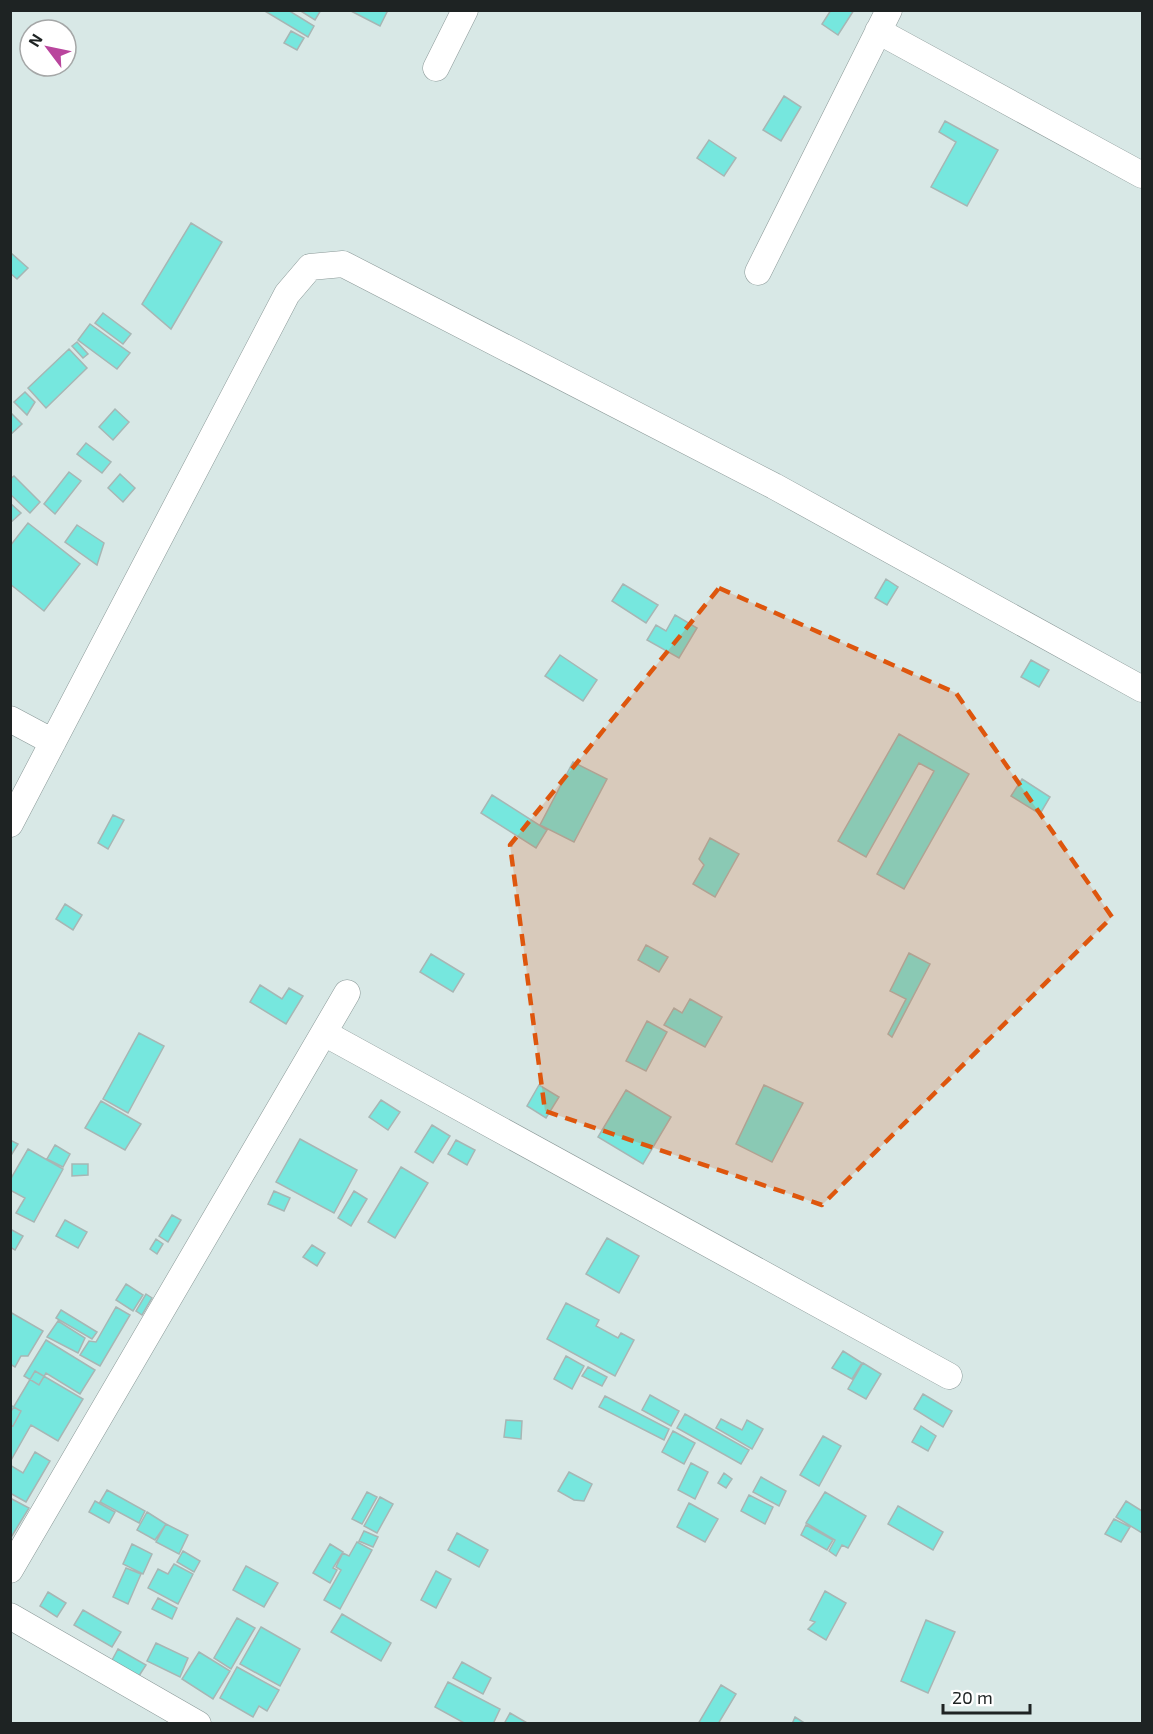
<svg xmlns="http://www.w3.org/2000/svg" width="1153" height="1734" font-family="'Exo 2',sans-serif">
  <rect width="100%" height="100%" fill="#d8e8e6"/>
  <path fill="#76e7de" stroke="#a7b6b4" stroke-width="1.5" d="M 263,10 L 288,10 L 314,26 L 308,37 Z
    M 299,10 L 321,10 L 315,20 Z
    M 349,10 L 388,10 L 380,26 Z
    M 831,10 L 854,10 L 838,35 L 822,24 Z
    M 291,31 L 304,38 L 297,50 L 284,43 Z
    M 784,96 L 801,107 L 781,141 L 763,130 Z
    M 945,121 L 998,150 L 967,206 L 931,187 L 956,142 L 939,132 Z
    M 709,140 L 736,158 L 724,176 L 697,158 Z
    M 191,223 L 222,242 L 171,329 L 142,304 Z
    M 11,253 L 28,268 L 17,279 L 10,273 Z
    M 103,313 L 131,334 L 123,344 L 95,323 Z
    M 90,324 L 130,353 L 117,369 L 78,340 Z
    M 77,342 L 88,354 L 83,358 L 72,346 Z
    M 69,349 L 87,368 L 46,408 L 28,388 Z
    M 25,392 L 35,402 L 27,415 L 14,402 Z
    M 115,409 L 129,422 L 113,440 L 99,427 Z
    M 10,412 L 22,424 L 10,435 Z
    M 86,443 L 111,462 L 102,473 L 77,454 Z
    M 69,472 L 81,481 L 55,514 L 44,504 Z
    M 120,474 L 135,488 L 123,502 L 108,488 Z
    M 14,476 L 40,502 L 30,513 L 10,494 L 10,479 Z
    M 10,503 L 21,513 L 10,523 Z
    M 28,523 L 80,564 L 44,611 L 10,584 L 10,546 Z
    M 77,525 L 104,543 L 97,565 L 65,542 Z
    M 886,579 L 898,587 L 887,605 L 875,598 Z
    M 623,584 L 658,605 L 646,623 L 612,601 Z
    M 675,615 L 697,628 L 679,658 L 647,640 L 656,625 L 666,631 Z
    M 560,655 L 597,680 L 583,701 L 545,676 Z
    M 1031,660 L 1049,670 L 1039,687 L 1021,677 Z
    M 899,734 L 969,774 L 904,889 L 877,874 L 934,771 L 919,763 L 866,857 L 838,841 Z
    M 573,762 L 607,779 L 574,842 L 540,825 Z
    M 1022,779 L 1050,797 L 1040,814 L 1011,796 Z
    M 492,795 L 547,830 L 536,848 L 481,813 Z
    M 113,815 L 124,820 L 108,849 L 98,843 Z
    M 710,838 L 739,854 L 715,897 L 693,884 L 704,865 L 699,859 Z
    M 65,904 L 82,915 L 73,930 L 56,919 Z
    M 646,945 L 668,957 L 659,972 L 638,960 Z
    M 909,953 L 930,964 L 892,1037 L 888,1034 L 906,999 L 890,991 Z
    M 431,954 L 464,974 L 453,992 L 420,972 Z
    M 260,985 L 282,999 L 289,988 L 303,996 L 286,1024 L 250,1002 Z
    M 690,999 L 722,1017 L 705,1047 L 664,1025 L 674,1008 L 682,1013 Z
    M 647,1021 L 667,1032 L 646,1071 L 626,1061 Z
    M 139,1033 L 164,1046 L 128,1113 L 103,1099 Z
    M 539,1085 L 559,1097 L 546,1118 L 527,1106 Z
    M 764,1085 L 803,1103 L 772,1162 L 736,1144 Z
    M 626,1090 L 671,1117 L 643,1164 L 598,1137 Z
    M 381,1100 L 400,1112 L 388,1130 L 369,1117 Z
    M 101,1101 L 141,1124 L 125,1150 L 85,1128 Z
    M 432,1125 L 450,1136 L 433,1163 L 415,1152 Z
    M 300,1139 L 357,1170 L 334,1213 L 276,1182 Z
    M 10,1140 L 18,1144 L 10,1157 Z
    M 456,1140 L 475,1150 L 467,1165 L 448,1154 Z
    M 55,1145 L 70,1154 L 63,1167 L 47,1159 Z
    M 28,1149 L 63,1169 L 34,1222 L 16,1213 L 25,1198 L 10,1190 L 10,1180 Z
    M 72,1164 L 88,1164 L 88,1175 L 72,1176 Z
    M 401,1167 L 428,1183 L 395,1238 L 368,1222 Z
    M 274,1191 L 290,1198 L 284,1211 L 268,1204 Z
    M 354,1191 L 367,1199 L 351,1226 L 338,1218 Z
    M 172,1215 L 181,1220 L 168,1242 L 159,1236 Z
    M 65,1220 L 87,1232 L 78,1248 L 56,1236 Z
    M 10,1229 L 23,1236 L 15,1250 L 10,1247 Z
    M 607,1238 L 639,1256 L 619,1293 L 586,1274 Z
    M 156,1239 L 163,1244 L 157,1254 L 150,1249 Z
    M 312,1245 L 325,1253 L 317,1266 L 303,1257 Z
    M 126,1284 L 143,1295 L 133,1311 L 116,1300 Z
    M 146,1294 L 152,1298 L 142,1315 L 136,1311 Z
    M 566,1303 L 599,1320 L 596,1326 L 618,1338 L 621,1333 L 634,1340 L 615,1376 L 547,1339 Z
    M 116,1307 L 130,1315 L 100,1366 L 80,1355 L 89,1341 L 96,1342 Z
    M 61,1310 L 97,1332 L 92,1339 L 56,1318 Z
    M 10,1312 L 43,1331 L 28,1356 L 21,1356 L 15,1367 L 10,1364 Z
    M 58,1321 L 85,1338 L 78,1353 L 47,1337 Z
    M 46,1340 L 95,1370 L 80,1394 L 46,1373 L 39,1385 L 24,1376 Z
    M 843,1351 L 862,1363 L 852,1379 L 832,1368 Z
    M 566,1356 L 584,1366 L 572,1389 L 554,1379 Z
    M 863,1363 L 881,1374 L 866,1399 L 848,1389 Z
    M 588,1367 L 607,1377 L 602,1386 L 582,1376 Z
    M 35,1371 L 83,1399 L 58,1441 L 31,1425 L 10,1462 L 10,1413 Z
    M 923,1394 L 952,1411 L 943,1427 L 914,1409 Z
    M 650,1395 L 679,1411 L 671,1426 L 642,1410 Z
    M 605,1396 L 669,1429 L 664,1440 L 599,1407 Z
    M 10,1405 L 21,1411 L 13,1426 L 10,1425 Z
    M 685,1414 L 749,1450 L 741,1464 L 677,1428 Z
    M 721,1419 L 742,1430 L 747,1420 L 763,1429 L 752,1449 L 716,1428 Z
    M 506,1420 L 522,1421 L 521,1439 L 504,1437 Z
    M 921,1426 L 936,1436 L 928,1451 L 912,1442 Z
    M 673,1431 L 695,1443 L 684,1464 L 662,1452 Z
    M 823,1436 L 841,1446 L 819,1486 L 800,1475 Z
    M 35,1452 L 50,1461 L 26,1502 L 10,1493 L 10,1465 L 23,1473 Z
    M 691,1463 L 708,1472 L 695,1499 L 678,1490 Z
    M 569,1472 L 592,1484 L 584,1501 L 574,1500 L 558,1491 Z
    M 724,1473 L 732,1479 L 726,1488 L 718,1483 Z
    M 761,1477 L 786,1491 L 779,1506 L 753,1492 Z
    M 107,1490 L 145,1511 L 139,1523 L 100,1502 Z
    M 367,1492 L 377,1497 L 362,1524 L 352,1519 Z
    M 825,1492 L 866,1516 L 848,1548 L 842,1545 L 836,1556 L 829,1551 L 835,1540 L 806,1523 Z
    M 749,1495 L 773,1507 L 765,1524 L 741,1511 Z
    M 380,1497 L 393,1504 L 377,1533 L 364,1526 Z
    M 10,1498 L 29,1508 L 10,1539 Z
    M 95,1501 L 115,1512 L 109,1523 L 89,1512 Z
    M 1126,1501 L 1142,1511 L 1142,1533 L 1116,1517 Z
    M 689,1503 L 718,1519 L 705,1542 L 677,1527 Z
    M 898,1506 L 943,1532 L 933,1550 L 888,1524 Z
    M 147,1512 L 166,1524 L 155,1540 L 137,1530 Z
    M 1114,1519 L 1130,1527 L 1121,1542 L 1105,1534 Z
    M 166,1524 L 188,1535 L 179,1554 L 156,1542 Z
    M 806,1525 L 833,1540 L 827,1550 L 801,1535 Z
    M 364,1531 L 378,1537 L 373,1547 L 359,1541 Z
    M 457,1533 L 488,1550 L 479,1567 L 448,1550 Z
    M 357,1542 L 372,1550 L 340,1609 L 324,1600 L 341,1570 L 336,1567 L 343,1553 L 349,1556 Z
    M 132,1544 L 152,1554 L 143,1574 L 123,1564 Z
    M 330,1544 L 343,1552 L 333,1568 L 337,1570 L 330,1583 L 313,1573 Z
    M 183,1551 L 200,1561 L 194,1572 L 177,1562 Z
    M 174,1564 L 193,1574 L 178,1604 L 148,1588 L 158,1569 L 168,1574 Z
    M 246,1566 L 278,1583 L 264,1607 L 233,1590 Z
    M 126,1568 L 141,1574 L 128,1604 L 113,1597 Z
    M 436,1571 L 451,1579 L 436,1608 L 421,1600 Z
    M 825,1591 L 846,1603 L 826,1640 L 808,1629 L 815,1622 L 810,1620 Z
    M 48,1592 L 66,1603 L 57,1617 L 40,1606 Z
    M 158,1598 L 177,1608 L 172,1619 L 152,1609 Z
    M 83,1610 L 121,1632 L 112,1647 L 74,1625 Z
    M 342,1614 L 391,1643 L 381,1661 L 331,1632 Z
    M 237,1618 L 255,1628 L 231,1669 L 214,1658 Z
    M 926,1620 L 955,1632 L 928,1693 L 901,1681 Z
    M 261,1627 L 300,1649 L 280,1686 L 240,1664 Z
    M 156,1643 L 188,1658 L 180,1677 L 147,1661 Z
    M 118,1649 L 146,1665 L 137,1679 L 110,1664 Z
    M 199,1652 L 230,1671 L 213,1699 L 182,1679 Z
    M 462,1662 L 491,1678 L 483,1694 L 453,1678 Z
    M 237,1667 L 279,1690 L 267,1711 L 259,1706 L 253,1717 L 220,1698 Z
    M 448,1682 L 500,1709 L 493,1724 L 466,1724 L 435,1707 Z
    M 721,1685 L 736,1694 L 718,1724 L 698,1724 Z
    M 510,1713 L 529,1724 L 504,1724 Z
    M 795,1717 L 806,1724 L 792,1724 Z"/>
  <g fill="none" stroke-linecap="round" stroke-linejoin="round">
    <defs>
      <path id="minor" d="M 878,31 L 1142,175
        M 436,68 L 465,10
        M 758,272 L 889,10
        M 10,719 L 53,742
        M 10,824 L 287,294 L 310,267 L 343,264 L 774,486 L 1142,689
        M 324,1033 L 949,1376
        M 10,1570 L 347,993
        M 10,1616 L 198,1724"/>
    </defs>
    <use href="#minor" stroke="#8a9897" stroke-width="27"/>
    <use href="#minor" stroke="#fff" stroke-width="26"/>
  </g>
  <path fill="#de560d" fill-opacity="0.2" stroke="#de560d" stroke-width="4.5" stroke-dasharray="12 8" stroke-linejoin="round" d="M 719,588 L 956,693 L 1112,917 L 822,1205 L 545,1111 L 510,845 Z"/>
  <rect width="1153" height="1734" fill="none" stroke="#1e2323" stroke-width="24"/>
  <g transform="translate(48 48) rotate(302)"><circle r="28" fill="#ffffff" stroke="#a5a7a7" stroke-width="1.5"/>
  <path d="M0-4.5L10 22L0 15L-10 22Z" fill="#b9459d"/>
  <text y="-9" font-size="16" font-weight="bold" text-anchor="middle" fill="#1e2323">N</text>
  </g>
  <path d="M943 1704v9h87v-9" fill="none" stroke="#1e2323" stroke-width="3"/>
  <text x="952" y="1704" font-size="18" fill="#1e2323" stroke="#ffffff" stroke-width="4.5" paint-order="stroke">20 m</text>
</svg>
